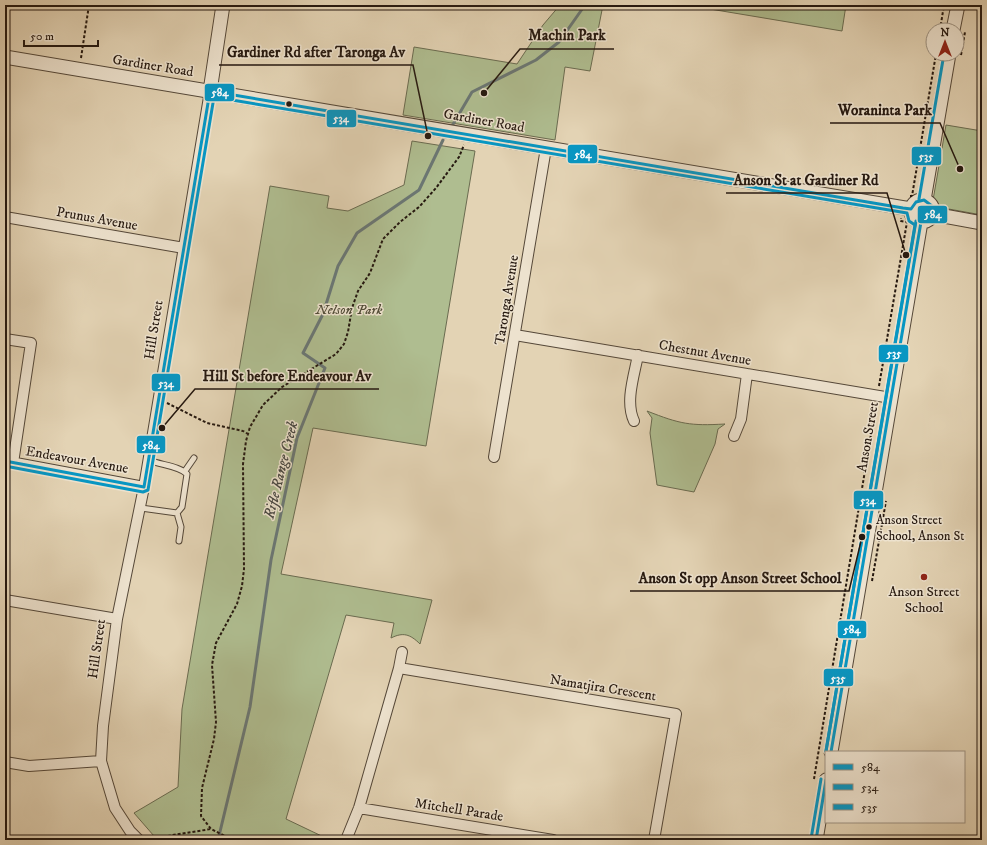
<svg xmlns="http://www.w3.org/2000/svg" width="987" height="845" font-family="'IM FELL DW Pica',serif">
  <rect width="100%" height="100%" fill="#e3d3b4"/>
  <filter id="stains"><feTurbulence type="fractalNoise" baseFrequency=".005" numOctaves="4"/><feColorMatrix values="0 0 0 0 .2 0 0 0 0 .09 0 0 0 0 .02 0 0 0 .5 -.17"/></filter>
  <radialGradient id="worn" r=".72"><stop offset=".6" stop-color="#630" stop-opacity="0"/><stop offset="1" stop-color="#630" stop-opacity=".3"/></radialGradient>
  <path fill="#afbd90" stroke="#6a6b50" d="M 560,5 L 603,5 L 590,71 L 565,67 L 555,140 L 403,115 L 414,47 L 517,64 L 543,25 Z
    M 686,5 L 846,5 L 842,31 Z
    M 946,125 L 982,131 L 982,215 L 932,206 Z
    M 412,141 L 475,151 L 426,446 L 313,428 L 281,574 L 432,600 L 420,644 C 410,634 403,632 391,638 L 394,623 L 346,615 L 286,819 L 330,840 L 151,840 L 154,836 L 134,813 L 178,787 L 182,709 L 270,186 L 329,196 L 327,208 L 348,211 L 404,185 Z
    M 647,411 C 680,424 690,426 725,424 L 718,429 L 715,444 L 694,492 L 657,485 L 650,433 L 652,418 Z"/>
  <g fill="none" stroke-linecap="round" stroke-linejoin="round">
    <path stroke="#6b7774" stroke-width="3" d="M 452,126 L 472,92 L 536,60 L 559,42 L 585,5
      M 218,840 L 250,707 L 271,560 L 297,438 L 325,368 L 303,353 L 323,314 L 338,266 L 357,233 L 419,190 L 443,140"/>
    <defs>
      <path id="service" d="M 149,460 C 160,465 180,466 187,474 L 182,507 L 177,513
        M 185,471 L 194,458
        M 141,508 L 177,513 L 181,527 L 179,541"/>
      <path id="minor" d="M 5,217 L 184,248
        M 515,335 L 891,398
        M 5,339 L 31,343 L 13,463
        M 634,421 C 625,402 634,376 638,355
        M 734,436 L 741,419 L 747,374
        M 494,457 L 546,148
        M 5,461 L 144,487
        M 5,600 L 117,619
        M 399,668 L 402,652
        M 5,762 L 29,766 L 101,761
        M 359,808 L 553,840
        M 139,840 L 130,831 L 115,808 L 101,761 L 103,726 L 117,619 L 144,487 L 210,91
        M 346,840 L 359,808 L 399,668 L 676,714 L 654,840"/>
      <path id="tertiary" d="M 953,30 L 958,5
        M 5,57 L 911,209
        M 210,91 L 223,5
        M 924,200 L 949,54
        M911 211a11 11 0 1 1 22 0a11 11 0 1 1-22 0Z
        M 933,214 L 982,223
        M 831,752 L 921,222
        M 816,840 L 826,780"/>
    </defs>
    <use href="#service" stroke="#554839" stroke-width="7"/>
    <use href="#minor" stroke="#554839" stroke-width="12"/>
    <use href="#tertiary" stroke="#554839" stroke-width="15"/>
    <path stroke="#261910" stroke-width="2" stroke-dasharray="3 2" stroke-linecap="butt" d="M 940,30 L 944,5
      M 961,55 L 965,32
      M 81,58 L 89,5
      M 910,196 L 912,196 L 936,54
      M 879,386 L 907,222 L 901,221 L 901,218
      M 167,403 L 207,423 L 243,431 L 248,434
      M 872,581 L 886,501
      M 814,779 L 876,404
      M 148,839 L 211,829
      M 233,840 L 211,829 L 201,816 L 202,788 L 214,739 L 216,722 L 212,665 L 216,643 L 237,604 L 242,586 L 244,569 L 243,464 L 246,441 L 250,427 L 263,405 L 282,387 L 336,354 L 344,344 L 348,332 L 352,308 L 358,291 L 370,273 L 383,239 L 400,222 L 419,207 L 436,188 L 459,157 L 464,145"/>
    <use href="#service" stroke="#ede2ce" stroke-width="5"/>
    <use href="#minor" stroke="#ede2ce" stroke-width="10"/>
    <use href="#tertiary" stroke="#ede2ce" stroke-width="13"/>
    <defs>
      <path id="bus-1" d="M 5,461 L 144,487 L 210,91 L 903,208 L 911,209 L 916,202 L 924,200 L 932,206 L 933,214 L 929,220 L 921,222 L 831,752
        M 816,840 L 826,780"/>
      <path id="bus-2" d="M 5,466 L 143,492 L 148,490 L 214,97 L 907,213 L 909,221 L 915,225 L 826,751"/>
      <path id="bus-3" d="M 919,199 L 944,54
        M 826,751 L 916,221
        M 811,839 L 821,779"/>
    </defs>
    <use href="#bus-1" stroke="#ede2ce" stroke-width="6"/>
    <use href="#bus-2" stroke="#ede2ce" stroke-width="6"/>
    <use href="#bus-3" stroke="#ede2ce" stroke-width="6"/>
    <use href="#bus-1" stroke="#0896c2" stroke-width="3"/>
    <use href="#bus-2" stroke="#0896c2" stroke-width="3"/>
    <use href="#bus-3" stroke="#0896c2" stroke-width="3"/>
  </g>
  <g fill="#261910" stroke="#ede2ce" stroke-width="1.5">
    <circle cx="289" cy="104" r="3.5"/>
    <circle cx="869" cy="527" r="3.5"/>
  </g>
  <circle fill="#8f2418" stroke="#ede2ce" stroke-width="1.5" cx="924" cy="577" r="4"/>
  <g text-anchor="middle" dominant-baseline="central" stroke-width="3" stroke-linejoin="round" paint-order="stroke">
    <g font-size="13" fill="#261910" stroke="#ede2ce" text-anchor="start">
      <text x="876" y="520">Anson Street<tspan x="876" dy="16">School, Anson St</tspan></text>
    </g>
    <g font-size="14" fill="#261910" stroke="#ede2ce">
      <text transform="translate(153 66) rotate(9)">Gardiner Road</text>
      <text transform="translate(484 121) rotate(10)">Gardiner Road</text>
      <text transform="translate(97 219) rotate(10)">Prunus Avenue</text>
      <text transform="translate(507 300) rotate(-81)">Taronga Avenue</text>
      <text transform="translate(154 330) rotate(-81)">Hill Street</text>
      <text transform="translate(705 353) rotate(10)">Chestnut Avenue</text>
      <text transform="translate(868 437) rotate(-80)">Anson Street</text>
      <text transform="translate(77 460) rotate(10)">Endeavour Avenue</text>
      <text transform="translate(97 649) rotate(-82)">Hill Street</text>
      <text transform="translate(603 688) rotate(9)">Namatjira Crescent</text>
      <text transform="translate(459 810) rotate(9)">Mitchell Parade</text>
    </g>
    <g font-size="14" font-style="italic" fill="#4f4a36" stroke="#ede2ce">
      <text x="349" y="310">Nelson Park</text>
    </g>
    <g font-size="14" fill="#261910" stroke="#ede2ce">
      <text x="924" y="592">Anson Street<tspan x="924" dy="16">School</tspan></text>
    </g>
    <g font-size="15" font-style="italic" fill="#484842" stroke="#ede2ce">
      <text transform="translate(281 470) rotate(-76)">Rifle Range Creek</text>
    </g>
  </g>
  <path fill="none" stroke="#261910" stroke-width="1.5" d="M484 93L520 49H614M428 136L413 65H219M960 169L940 123H830M906 255L887 193H726M162 428L195 389H379M862 537L849 591H630"/>
  <g fill="#261910" stroke="#ede2ce" stroke-width="1.5">
    <circle cx="484" cy="93" r="4"/>
    <circle cx="428" cy="136" r="4"/>
    <circle cx="960" cy="169" r="4"/>
    <circle cx="906" cy="255" r="4"/>
    <circle cx="162" cy="428" r="4"/>
    <circle cx="862" cy="537" r="4"/>
  </g>
  <g font-size="15" text-anchor="middle" font-weight="bold" fill="#261910" stroke="#ede2ce" stroke-width="3" stroke-linejoin="round" paint-order="stroke">
    <text x="567" y="40">Machin Park</text>
    <text x="316" y="57">Gardiner Rd after Taronga Av</text>
    <text x="885" y="115">Woraninta Park</text>
    <text x="806" y="185">Anson St at Gardiner Rd</text>
    <text x="287" y="381">Hill St before Endeavour Av</text>
    <text x="740" y="583">Anson St opp Anson Street School</text>
  </g>
  <g stroke="#ede2ce" stroke-width="1.5">
    <rect x="204" y="83" width="31" height="19" rx="4" fill="#0896c2"/>
    <rect x="326" y="109" width="31" height="19" rx="4" fill="#0896c2"/>
    <rect x="567" y="144" width="31" height="20" rx="4" fill="#0896c2"/>
    <rect x="911" y="146" width="31" height="20" rx="4" fill="#0896c2"/>
    <rect x="917" y="205" width="31" height="19" rx="4" fill="#0896c2"/>
    <rect x="878" y="344" width="31" height="19" rx="4" fill="#0896c2"/>
    <rect x="151" y="373" width="30" height="19" rx="4" fill="#0896c2"/>
    <rect x="136" y="435" width="30" height="19" rx="4" fill="#0896c2"/>
    <rect x="853" y="490" width="31" height="20" rx="4" fill="#0896c2"/>
    <rect x="837" y="620" width="30" height="19" rx="4" fill="#0896c2"/>
    <rect x="823" y="668" width="31" height="19" rx="4" fill="#0896c2"/>
  </g>
  <g font-size="11" text-anchor="middle" font-weight="bold" fill="#fff">
    <text x="220" y="96">584</text>
    <text x="341" y="122">534</text>
    <text x="583" y="158">584</text>
    <text x="926" y="160">535</text>
    <text x="933" y="218">584</text>
    <text x="894" y="357">535</text>
    <text x="166" y="387">534</text>
    <text x="151" y="449">584</text>
    <text x="868" y="504">534</text>
    <text x="852" y="633">584</text>
    <text x="838" y="682">535</text>
  </g>
  <rect width="987" height="845" fill="none" stroke="#e3d3b4" stroke-width="20"/>
  <rect x="6" y="6" width="975" height="833" fill="none" stroke="#261910" stroke-width="2"/>
  <rect x="10" y="10" width="967" height="825" fill="none" stroke="#261910"/>
  <rect x="825" y="751" width="140" height="72" fill="#ede2ce" stroke="#9d9282"/>
  <rect x="833" y="764" width="20" height="6" fill="#0896c2" stroke="#9d9282"/>
  <text x="861" y="771" font-size="12" fill="#261910">584</text>
  <rect x="833" y="784" width="20" height="6" fill="#0896c2" stroke="#9d9282"/>
  <text x="861" y="791" font-size="12" fill="#261910">534</text>
  <rect x="833" y="804" width="20" height="6" fill="#0896c2" stroke="#9d9282"/>
  <text x="861" y="811" font-size="12" fill="#261910">535</text>
  <g transform="translate(945 42)"><circle r="19" fill="#ede2ce" stroke="#9d9282"/>
  <path d="M0-3L7 15L0 10L-7 15Z" fill="#8f2418"/>
  <text y="-6" font-size="11" font-weight="bold" text-anchor="middle" fill="#261910">N</text>
  </g>
  <path d="M24 40v6h74v-6" fill="none" stroke="#261910" stroke-width="2"/>
  <text x="30" y="40" font-size="12" fill="#261910" stroke="#ede2ce" stroke-width="3" paint-order="stroke">50 m</text>
  <rect width="100%" height="100%" filter="url(#stains)"/>
  <rect width="100%" height="100%" fill="url(#worn)"/>
</svg>
